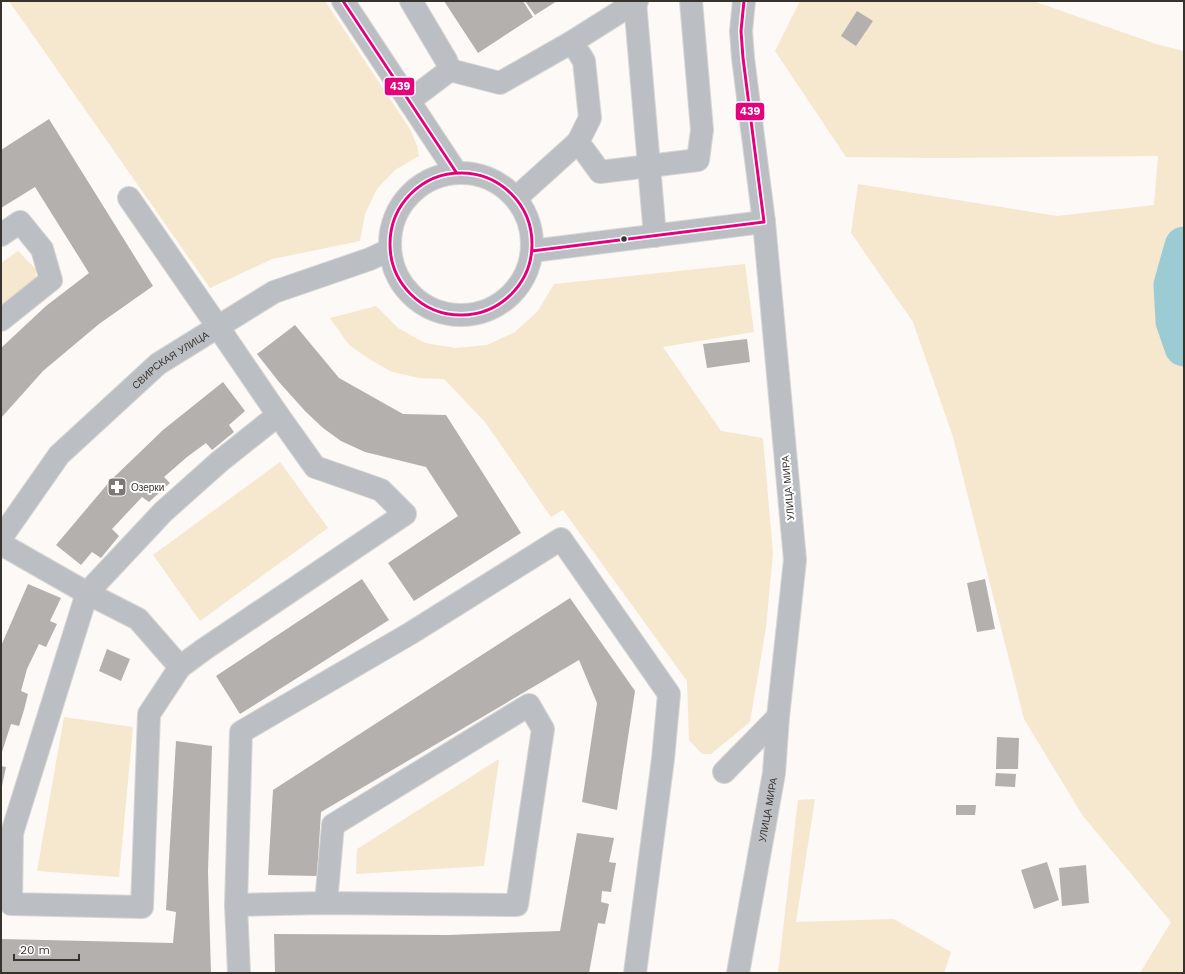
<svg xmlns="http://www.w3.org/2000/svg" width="1185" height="974" font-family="'Work Sans',sans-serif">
  <rect width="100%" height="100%" fill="#fcf9f6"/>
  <path fill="#f6e7cf" d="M 9,1 L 325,1 L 410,129 L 417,146 L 419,156 L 395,170 L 377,189 L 365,214 L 360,241 L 272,259 L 210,288 Z
    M 800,1 L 1033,1 L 1156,44 L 1184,51 L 1184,973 L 1140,973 L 1171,922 L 1083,816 L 1024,719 L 953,437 L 913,322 L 851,233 L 858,184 L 1057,216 L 1154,205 L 1158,156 L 940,158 L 846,157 L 775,51 Z
    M 18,251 L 36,269 L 35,287 L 1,312 L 1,263 Z
    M 745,264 L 754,332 L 663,347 L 721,431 L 763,438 L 773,553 L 766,627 L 750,722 L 711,754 L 702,754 L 689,740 L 687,681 L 563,510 L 551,517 L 485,422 L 444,379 L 420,378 L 392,372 L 369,359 L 349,345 L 330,318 L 376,306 L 398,328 L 425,343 L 456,348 L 487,345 L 515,332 L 538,311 L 554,284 Z
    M 280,462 L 328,528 L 200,621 L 153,555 Z
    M 64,717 L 133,727 L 119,877 L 37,871 Z
    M 499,759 L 484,866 L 356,874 L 357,849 Z
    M 815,799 L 796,922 L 894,919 L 951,952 L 944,973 L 778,973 L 798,800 Z"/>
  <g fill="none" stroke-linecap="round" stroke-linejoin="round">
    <path stroke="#9cccd3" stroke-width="39" d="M 1184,246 L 1173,285 L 1175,321 L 1184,347"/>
  </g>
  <path fill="#b3b0ad" d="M 444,1 L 523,1 L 533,17 L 478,53 Z
    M 525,1 L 557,1 L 535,15 Z
    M 857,11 L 873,21 L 856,46 L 841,36 Z
    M 49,119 L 153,286 L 99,324 L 43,371 L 1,418 L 1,348 L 46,306 L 89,273 L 35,187 L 1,208 L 1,150 Z
    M 295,325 L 339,378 L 403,414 L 446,415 L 521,533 L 414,601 L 388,563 L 458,516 L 426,467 L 365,452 L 341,441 L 323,428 L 305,411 L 279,382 L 257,354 Z
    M 747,339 L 750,362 L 707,368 L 703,344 Z
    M 223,382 L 245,411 L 229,425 L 234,432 L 212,450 L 206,443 L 187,457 L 164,477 L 170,483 L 149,502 L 142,497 L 112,529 L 119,536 L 101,558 L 92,552 L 81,565 L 56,545 L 110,481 L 163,430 Z
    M 362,579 L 389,620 L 240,714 L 216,676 Z
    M 985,579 L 995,629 L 977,632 L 967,583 Z
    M 28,584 L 61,598 L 50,621 L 57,624 L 46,647 L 39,644 L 27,669 L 21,691 L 28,694 L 24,710 L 19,726 L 11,724 L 1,755 L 1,646 Z
    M 570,598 L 635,691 L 617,810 L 582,802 L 597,703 L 579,660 L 321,812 L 317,876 L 268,875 L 273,790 Z
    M 107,649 L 130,659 L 121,681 L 99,671 Z
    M 997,737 L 1019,738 L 1018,769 L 996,769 Z
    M 176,741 L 212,746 L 208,872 L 211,973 L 1,973 L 1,939 L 173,943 L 176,912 L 166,910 Z
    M 1,766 L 6,767 L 2,786 L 1,786 Z
    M 996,773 L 1016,774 L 1015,787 L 995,786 Z
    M 956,805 L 976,805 L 975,815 L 956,815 Z
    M 577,833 L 614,838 L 609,862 L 616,863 L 611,892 L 602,891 L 601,902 L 609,904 L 605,924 L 598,923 L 589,973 L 275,973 L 274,934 L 448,935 L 560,931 Z
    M 1047,862 L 1059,900 L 1034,909 L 1021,870 Z
    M 1086,865 L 1089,903 L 1062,906 L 1059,868 Z"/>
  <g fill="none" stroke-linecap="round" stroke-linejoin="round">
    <defs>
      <g id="minor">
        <path d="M 343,1 L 456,172"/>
        <path d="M 635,2 L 655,236"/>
        <path d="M 450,70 L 500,83 L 572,42 L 637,1"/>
        <path d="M 409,101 L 450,70 L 446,60 L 411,1"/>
        <path d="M 578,142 L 600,172 L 698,160 L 702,130 L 691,1"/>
        <circle cx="461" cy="244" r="71"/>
        <path d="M 129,198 L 218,327"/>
        <path d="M 516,198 L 578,142 L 590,118 L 584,61 L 572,42"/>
        <path d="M 1,235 L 20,222 L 42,249 L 51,280 L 1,320"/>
        <path d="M 532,251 L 764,222"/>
        <path d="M 218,327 L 278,415"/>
        <path id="s1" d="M 1,538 L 59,455 L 158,364 L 274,292 L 370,259 L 389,250"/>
        <path d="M 1,544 L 87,593 L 138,619 L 180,667 L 203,650 L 405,514 L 381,490 L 315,467 L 278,415 L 219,462 L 163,512 L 87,593 L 12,833 L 11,904 L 142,907 L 149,714 L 180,667"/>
        <path d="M 724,772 L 778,717"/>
        <path d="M 236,905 L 326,903 L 517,905 L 543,729 L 529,705 L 333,825 L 326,903"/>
        <path d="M 239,973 L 236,905 L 241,732 L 411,633 L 561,539 L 669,694 L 663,759 L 635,973"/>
        <path id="s2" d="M 738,973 L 774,773 L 778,717 L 795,560 L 764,222 L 743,58 L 741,31 L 744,1"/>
      </g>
    </defs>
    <use href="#minor" stroke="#d8d6d3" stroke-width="24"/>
    <use href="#minor" stroke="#bbbfc4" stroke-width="22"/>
    <defs>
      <path id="bus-1" d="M 343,1 L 456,172
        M 744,1 L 741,31 L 743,58 L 764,222
        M390 244a71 71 0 1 1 142 0a71 71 0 1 1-142 0Z
        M 532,251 L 764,222"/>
    </defs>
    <use href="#bus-1" stroke="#fff" stroke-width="6"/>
    <use href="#bus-1" stroke="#e5007d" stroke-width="3"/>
  </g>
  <defs>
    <symbol id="pharmacy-square" viewBox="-11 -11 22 22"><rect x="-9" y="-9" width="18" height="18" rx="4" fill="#7c7974" stroke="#fff"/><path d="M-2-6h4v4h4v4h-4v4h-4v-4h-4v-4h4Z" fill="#fff"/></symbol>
  </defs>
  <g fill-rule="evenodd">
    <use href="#pharmacy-square" x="106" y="476" width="22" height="22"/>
  </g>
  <circle fill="#37342e" stroke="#fff" stroke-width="1.5" cx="624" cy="239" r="3.5"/>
  <g text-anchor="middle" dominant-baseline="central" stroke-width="4" stroke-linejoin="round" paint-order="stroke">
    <g font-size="10" fill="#37342e" stroke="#fff">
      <text stroke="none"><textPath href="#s1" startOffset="248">СВИРСКАЯ УЛИЦА</textPath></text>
      <text transform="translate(788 488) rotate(-95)">УЛИЦА МИРА</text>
      <text stroke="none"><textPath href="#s2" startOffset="166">УЛИЦА МИРА</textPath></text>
    </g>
    <g font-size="10" fill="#37342e" stroke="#fff" text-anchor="start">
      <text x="131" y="487">Озерки</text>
    </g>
  </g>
  <g stroke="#fff" stroke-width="1.5">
    <rect x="384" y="77" width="31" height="19" rx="4" fill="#e5007d"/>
    <rect x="735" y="102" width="30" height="19" rx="4" fill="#e5007d"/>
  </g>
  <g font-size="11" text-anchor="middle" font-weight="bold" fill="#fff">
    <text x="400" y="90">439</text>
    <text x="750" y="115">439</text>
  </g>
  <rect width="1185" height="974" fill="none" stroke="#37342e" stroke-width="4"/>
  <path d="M14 954v6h65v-6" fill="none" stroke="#37342e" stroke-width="2"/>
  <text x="20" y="954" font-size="12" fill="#37342e" stroke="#ffffff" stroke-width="3" paint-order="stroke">20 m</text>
</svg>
